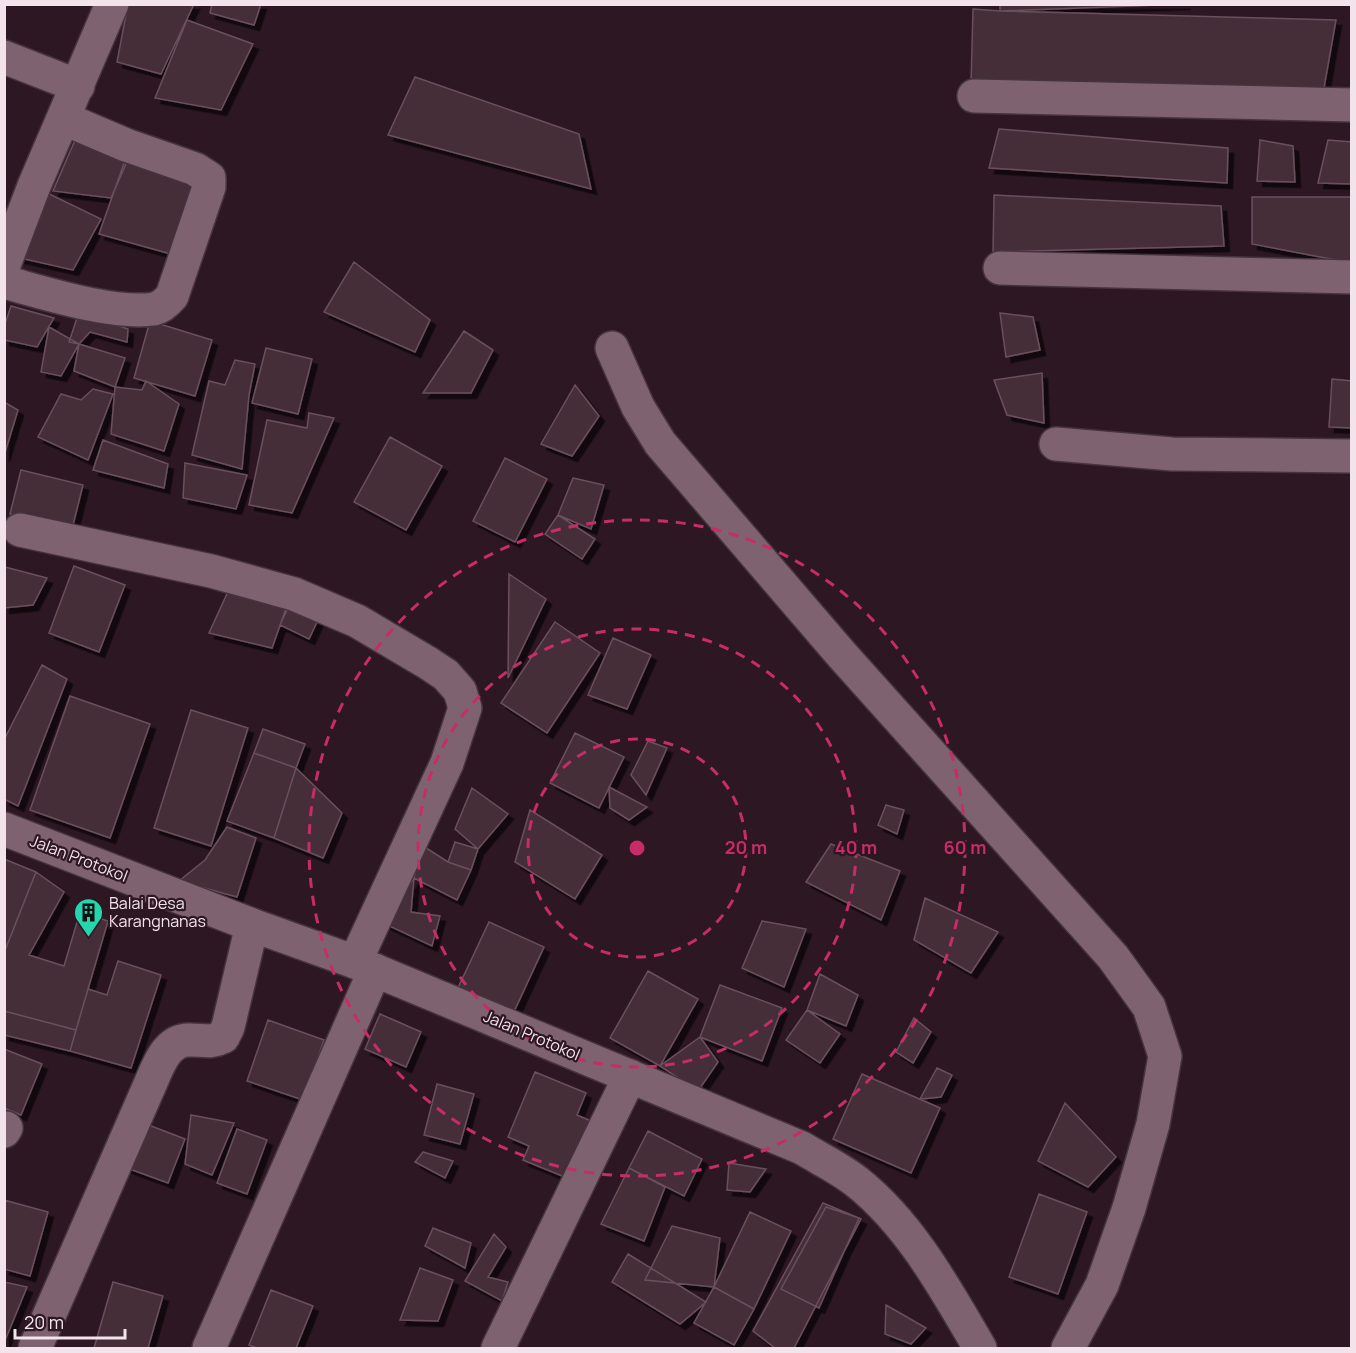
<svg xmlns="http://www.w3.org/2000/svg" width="1356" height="1353" font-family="Manrope,sans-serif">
  <defs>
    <filter id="shadow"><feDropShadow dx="5.5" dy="5.5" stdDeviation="0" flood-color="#0009"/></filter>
  </defs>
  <rect width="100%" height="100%" fill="#2d1722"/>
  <path fill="#452d39" stroke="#6a505c" stroke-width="1.5" filter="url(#shadow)" d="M 128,4 L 194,4 L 161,74 L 117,62 Z
    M 212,4 L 261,4 L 254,25 L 210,13 Z
    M 1000,4 L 1185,4 L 1000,11 Z
    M 973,9 L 1000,11 L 1336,20 L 1324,88 L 971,84 Z
    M 187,20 L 253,44 L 221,110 L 155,98 Z
    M 415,77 L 579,134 L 591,189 L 388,135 Z
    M 999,129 L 1228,148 L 1227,183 L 989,168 Z
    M 79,131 L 131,153 L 111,198 L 53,191 Z
    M 1260,140 L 1293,146 L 1295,182 L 1257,181 Z
    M 1328,140 L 1352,142 L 1352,184 L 1318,183 Z
    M 128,152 L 206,178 L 171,254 L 99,234 Z
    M 37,188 L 101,219 L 73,270 L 11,256 Z
    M 994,195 L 1221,206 L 1224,246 L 993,252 Z
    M 1252,197 L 1352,197 L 1352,263 L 1252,244 Z
    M 354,262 L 430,320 L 415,352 L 324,312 Z
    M 11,306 L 54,318 L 37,347 L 4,340 L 4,327 Z
    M 79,312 L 128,329 L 127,342 L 90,332 L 79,344 L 69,342 Z
    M 1000,313 L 1033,317 L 1040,350 L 1006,357 Z
    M 150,321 L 212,340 L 195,396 L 134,378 Z
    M 49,327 L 79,344 L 61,376 L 41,372 Z
    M 464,331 L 493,350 L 471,393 L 423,393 Z
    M 79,344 L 125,358 L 115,387 L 74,371 Z
    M 266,348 L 312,359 L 298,414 L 252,403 Z
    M 235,360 L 255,364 L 249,395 L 242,469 L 192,455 L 209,381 L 225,385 Z
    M 1042,373 L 1044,423 L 1007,415 L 994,380 Z
    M 1332,379 L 1352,381 L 1352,428 L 1329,427 Z
    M 146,381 L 179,404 L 164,451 L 111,434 L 115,387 L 142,390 Z
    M 575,385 L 599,416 L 572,456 L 541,444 Z
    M 93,389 L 113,394 L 88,460 L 38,437 L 61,394 L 81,400 Z
    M 4,402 L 18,410 L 4,456 Z
    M 309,413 L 334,418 L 292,513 L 249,505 L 267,420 L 307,428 Z
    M 390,437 L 442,466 L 406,530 L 354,502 Z
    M 103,440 L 168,464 L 164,488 L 93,470 Z
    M 505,458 L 547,479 L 515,542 L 473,521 Z
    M 185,463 L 247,475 L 236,509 L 183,498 Z
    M 21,470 L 83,485 L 72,529 L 10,514 Z
    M 573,478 L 604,485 L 591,529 L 558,515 Z
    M 558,515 L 595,539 L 582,559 L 545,534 Z
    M 74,566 L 125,585 L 99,652 L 49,633 Z
    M 5,567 L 47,578 L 33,605 L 4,608 Z
    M 509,574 L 546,599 L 508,678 Z
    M 231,585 L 289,600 L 272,648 L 209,633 Z
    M 294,595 L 318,620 L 309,639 L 280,625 Z
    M 555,622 L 600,653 L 547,733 L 501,703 Z
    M 613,638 L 651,655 L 627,709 L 588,695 Z
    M 42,665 L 67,679 L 18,806 L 4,799 L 4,740 Z
    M 70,696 L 150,724 L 110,838 L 30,810 Z
    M 191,710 L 248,728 L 211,846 L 154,828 Z
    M 263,729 L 305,744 L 296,768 L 254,753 Z
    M 575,733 L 624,757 L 599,808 L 550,783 Z
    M 648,741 L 667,748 L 646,795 L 631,775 Z
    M 254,753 L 296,768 L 274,838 L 227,821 Z
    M 296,768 L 342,813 L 323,858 L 274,838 Z
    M 609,787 L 647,807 L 629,820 L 610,808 Z
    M 472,788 L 508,814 L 478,849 L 455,829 Z
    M 886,805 L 904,810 L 897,834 L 878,825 Z
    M 530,810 L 602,855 L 575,899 L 515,862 Z
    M 227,827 L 256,838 L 237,897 L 179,881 L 205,860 Z
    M 455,842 L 478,849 L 471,870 L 448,862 Z
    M 420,844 L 448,862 L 471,870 L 457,900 L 414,878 Z
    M 831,844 L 900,871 L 881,920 L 806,882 Z
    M 4,859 L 36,872 L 4,953 Z
    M 36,872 L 64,892 L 29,955 L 64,966 L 80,912 L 108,921 L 76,1030 L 4,1011 L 4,953 Z
    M 414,878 L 411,912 L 440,916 L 432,946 L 383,923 Z
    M 925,898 L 998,932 L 971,973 L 914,940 Z
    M 762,921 L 806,929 L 784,987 L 742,968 Z
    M 489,922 L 544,947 L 512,1016 L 457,990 Z
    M 118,961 L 161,975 L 131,1068 L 70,1051 L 88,989 L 107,995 Z
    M 648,971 L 698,999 L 660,1066 L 610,1038 Z
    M 820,974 L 858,995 L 846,1026 L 807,1010 Z
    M 720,985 L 782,1008 L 762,1061 L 700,1037 Z
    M 807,1010 L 840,1034 L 820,1063 L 786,1040 Z
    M 4,1011 L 76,1030 L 70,1051 L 4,1035 Z
    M 380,1014 L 421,1032 L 406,1067 L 365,1049 Z
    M 914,1018 L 931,1032 L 913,1063 L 896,1052 Z
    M 268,1020 L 324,1040 L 303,1100 L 247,1081 Z
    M 700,1037 L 718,1062 L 698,1091 L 660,1066 Z
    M 4,1049 L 42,1064 L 21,1115 L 4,1108 Z
    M 937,1068 L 952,1075 L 941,1097 L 920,1099 Z
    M 535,1072 L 586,1093 L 577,1115 L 591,1121 L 567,1178 L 523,1160 L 529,1146 L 508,1137 Z
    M 862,1074 L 940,1108 L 911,1173 L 833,1139 Z
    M 437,1084 L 474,1094 L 460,1144 L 424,1135 Z
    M 1065,1103 L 1116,1157 L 1088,1187 L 1038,1161 Z
    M 191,1115 L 234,1123 L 212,1175 L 185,1164 Z
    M 133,1119 L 185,1139 L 168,1183 L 116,1164 Z
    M 237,1129 L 267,1140 L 247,1194 L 217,1183 Z
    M 648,1131 L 702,1159 L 684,1196 L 629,1168 Z
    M 423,1152 L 453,1161 L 445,1178 L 415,1162 Z
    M 729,1163 L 766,1169 L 750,1192 L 727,1190 Z
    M 629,1168 L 665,1187 L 644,1241 L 601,1224 Z
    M 1039,1194 L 1087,1212 L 1058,1294 L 1009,1277 Z
    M 4,1200 L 48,1212 L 30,1276 L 4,1269 Z
    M 823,1203 L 861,1219 L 794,1348 L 775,1348 L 753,1331 Z
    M 826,1207 L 859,1218 L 819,1308 L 781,1289 Z
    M 750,1212 L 791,1231 L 754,1309 L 714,1287 Z
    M 672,1226 L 720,1238 L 714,1287 L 645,1280 Z
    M 433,1228 L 471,1243 L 465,1268 L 425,1246 Z
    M 494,1234 L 506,1247 L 488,1277 L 508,1282 L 502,1301 L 465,1281 Z
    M 628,1254 L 706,1302 L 680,1324 L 612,1282 Z
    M 420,1268 L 453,1280 L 438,1321 L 400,1320 Z
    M 4,1282 L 27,1287 L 4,1343 Z
    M 113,1282 L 163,1296 L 148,1348 L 94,1348 Z
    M 714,1287 L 754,1309 L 734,1345 L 694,1323 Z
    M 271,1290 L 313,1306 L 296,1348 L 257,1348 L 249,1345 Z
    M 886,1305 L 926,1328 L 911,1344 L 885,1334 Z"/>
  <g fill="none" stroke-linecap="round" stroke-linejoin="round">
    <defs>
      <path id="minor" d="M 4,57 L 78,86
        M 974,96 L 1352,105
        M 4,265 L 34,186 L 112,4
        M 1000,268 L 1352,277
        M 4,282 C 45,293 113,315 154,309 C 162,307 167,302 172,296 L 209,187 L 209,178 L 195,169 L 126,145 L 65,119
        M 612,348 L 638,407 L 660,443 L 842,655 L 1113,957 L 1149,1007 L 1165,1056 L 1153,1124 L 1129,1208 L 1102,1285 L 1068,1348
        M 1056,444 L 1172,454 L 1352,456
        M 20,530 L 211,571 L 294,594 L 357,621 L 428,663 L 446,675 L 460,691 L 465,708 L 447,763 L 355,962
        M 4,1131 L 6,1128
        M 35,1348 L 148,1089 C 157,1070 165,1038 191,1040 C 204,1040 211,1043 223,1037 L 228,1027 L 252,925
        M 209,1348 L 375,970
        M 498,1348 L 630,1076"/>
      <path id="tertiary" d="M 4,829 L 252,925 L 355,962 L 802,1148 C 820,1159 841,1169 857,1182 C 911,1225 946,1290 980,1348"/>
    </defs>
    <use href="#minor" stroke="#45343d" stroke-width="36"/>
    <use href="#tertiary" stroke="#45343d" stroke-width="36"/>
    <use href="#minor" stroke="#7e626f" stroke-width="33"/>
    <use href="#tertiary" stroke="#7e626f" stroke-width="33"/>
  </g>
  <g fill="none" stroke="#c72c69" stroke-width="3" stroke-dasharray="10 8">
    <circle cx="637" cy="848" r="109"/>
    <circle cx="637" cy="848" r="219"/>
    <circle cx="637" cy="848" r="328"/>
  </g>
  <defs>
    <symbol id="building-pin" viewBox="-11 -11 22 30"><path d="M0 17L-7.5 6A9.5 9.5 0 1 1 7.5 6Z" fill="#27d5ad" stroke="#2d1722"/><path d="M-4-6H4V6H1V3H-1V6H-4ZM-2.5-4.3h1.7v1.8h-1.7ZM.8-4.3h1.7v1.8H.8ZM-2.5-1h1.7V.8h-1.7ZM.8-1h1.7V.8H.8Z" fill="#111"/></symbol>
  </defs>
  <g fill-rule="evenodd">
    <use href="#building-pin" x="72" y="896" width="33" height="45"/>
  </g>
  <g text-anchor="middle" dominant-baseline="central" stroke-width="4.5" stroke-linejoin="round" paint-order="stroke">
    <g font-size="16" fill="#f3e3ea" stroke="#2d1722">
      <text transform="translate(79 858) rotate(21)">Jalan Protokol</text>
      <text transform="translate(532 1035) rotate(23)">Jalan Protokol</text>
    </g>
    <g font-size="16" fill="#f3e3ea" stroke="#2d1722" text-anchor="start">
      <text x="109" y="903">Balai Desa<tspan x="109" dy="18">Karangnanas</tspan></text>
    </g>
  </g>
  <circle cx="637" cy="848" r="9" fill="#c72c69" stroke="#2d1722" stroke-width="3"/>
  <g font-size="18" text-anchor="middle" font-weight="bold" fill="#c72c69" stroke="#2d1722" stroke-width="4.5" stroke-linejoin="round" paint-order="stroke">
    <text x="746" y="854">20 m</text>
    <text x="856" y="854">40 m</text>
    <text x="965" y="854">60 m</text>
  </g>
  <rect width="1356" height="1353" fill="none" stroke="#f3e3ea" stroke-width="12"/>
  <path d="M15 1329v9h110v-9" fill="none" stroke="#f3e3ea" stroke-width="3"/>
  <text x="24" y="1329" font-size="18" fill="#f3e3ea" stroke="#2d1722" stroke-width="4.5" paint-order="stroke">20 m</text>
</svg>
